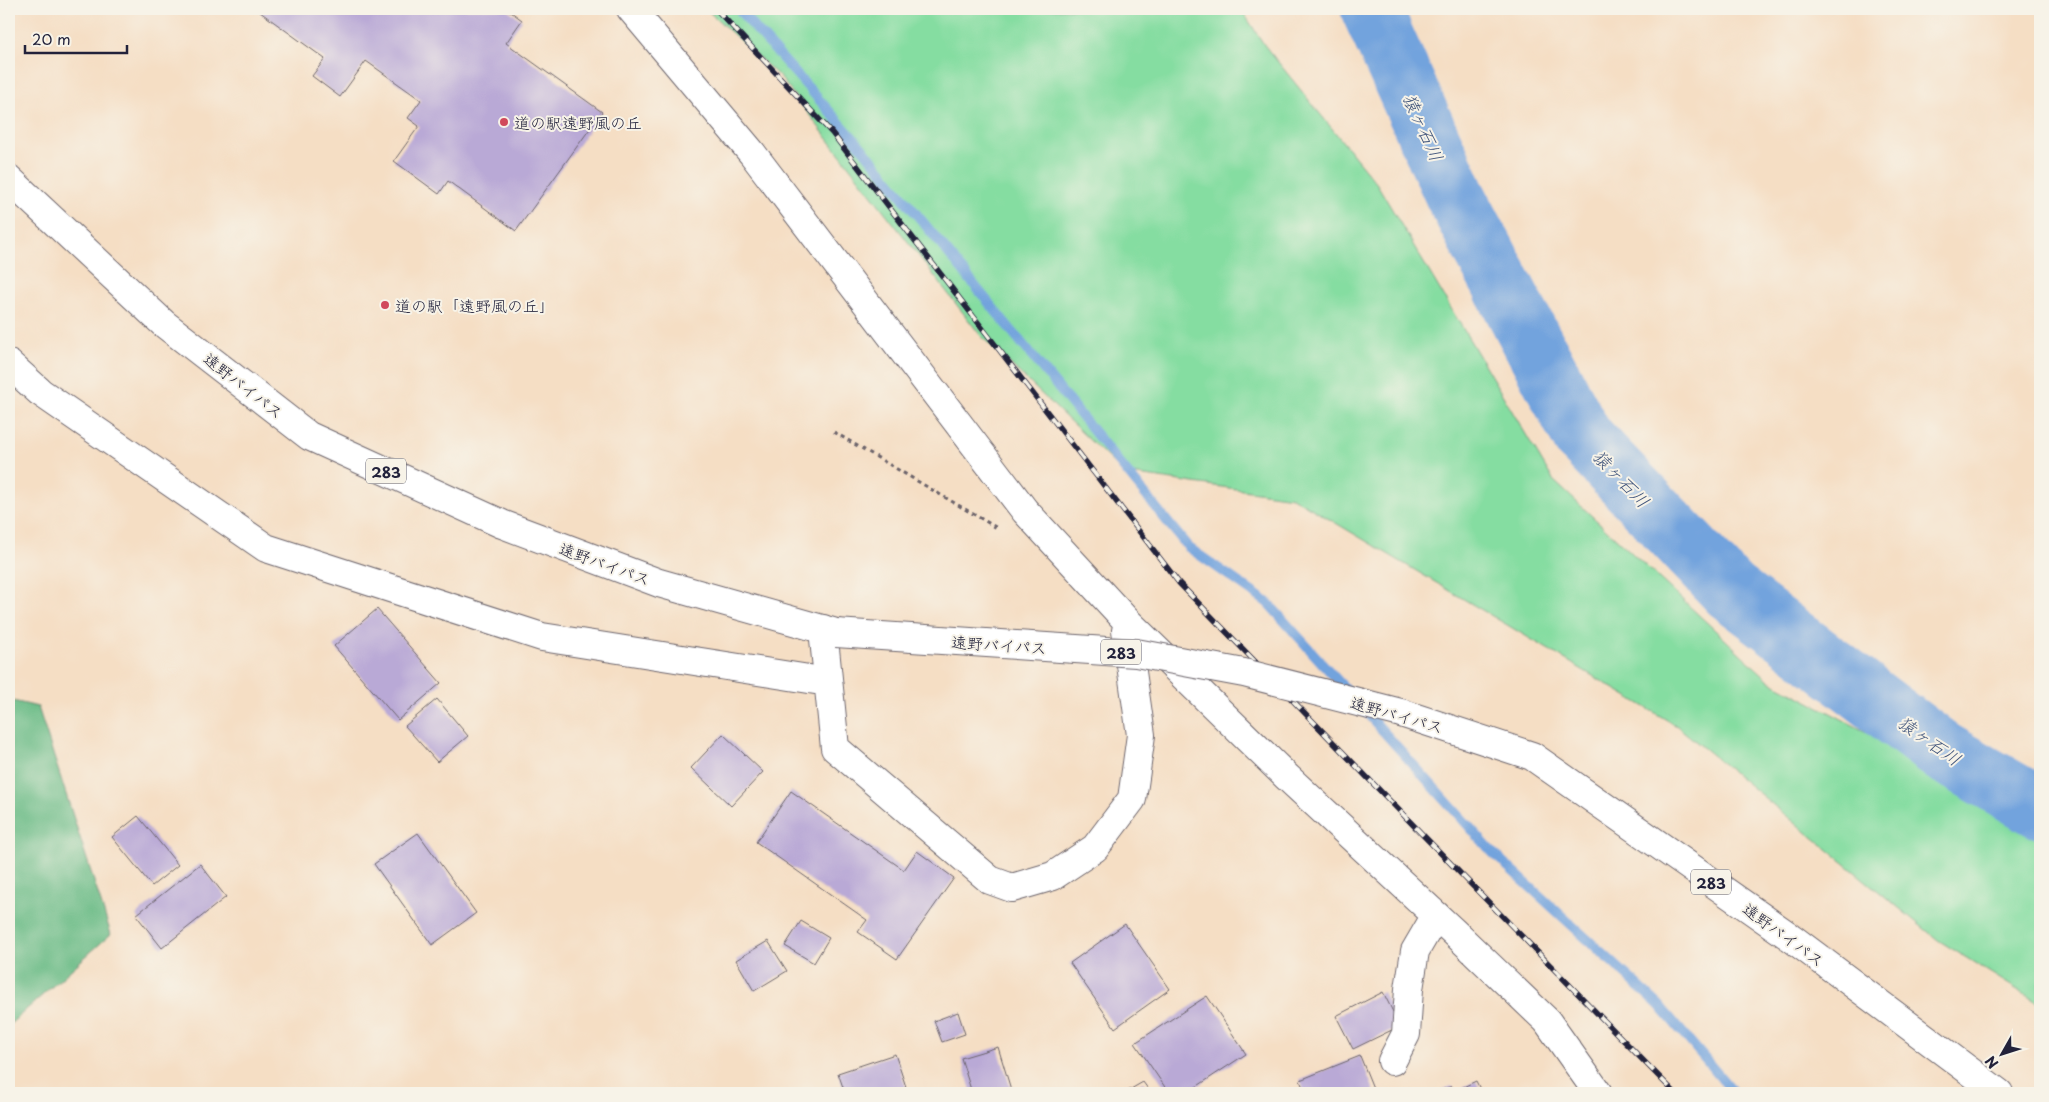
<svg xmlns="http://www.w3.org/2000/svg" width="2049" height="1102" font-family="'Playpen Sans','Klee One',sans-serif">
  <rect width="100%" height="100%" fill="#f7f3e8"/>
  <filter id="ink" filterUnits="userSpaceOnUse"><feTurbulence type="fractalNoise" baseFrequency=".02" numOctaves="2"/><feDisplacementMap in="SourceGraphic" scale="10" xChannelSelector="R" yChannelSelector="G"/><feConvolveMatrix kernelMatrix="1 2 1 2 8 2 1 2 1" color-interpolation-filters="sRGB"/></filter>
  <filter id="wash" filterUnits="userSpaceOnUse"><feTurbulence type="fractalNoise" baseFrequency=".0096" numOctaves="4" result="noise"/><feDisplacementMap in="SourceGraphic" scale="20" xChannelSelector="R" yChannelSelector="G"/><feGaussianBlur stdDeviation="1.12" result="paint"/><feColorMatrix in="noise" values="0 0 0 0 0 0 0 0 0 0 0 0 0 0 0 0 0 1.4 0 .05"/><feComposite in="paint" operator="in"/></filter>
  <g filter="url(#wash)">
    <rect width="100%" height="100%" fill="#f5dec4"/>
    <path fill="#85dda1" stroke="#54806e" d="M 706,9 L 1241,9 L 1265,46 L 1377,184 L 1553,480 L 1770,681 L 1940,771 L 2040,839 L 2040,1004 L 1938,940 L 1677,726 L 1292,497 L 1124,473 L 981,336 L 780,77 Z"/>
    <path fill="#6cbc87" stroke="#476f61" d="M 9,700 L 38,707 L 111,934 L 9,1025 Z"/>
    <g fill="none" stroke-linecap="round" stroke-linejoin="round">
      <path stroke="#72a3dd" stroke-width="10" d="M 738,9 L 865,151 L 1188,547 L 1268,603 L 1349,693
        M 1364,710 L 1492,852 L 1659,1005 L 1734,1093"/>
      <path stroke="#72a3dd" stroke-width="61" d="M 1371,9 L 1455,195 L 1582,436 L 1730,591 L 1943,752 L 2040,808"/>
    </g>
    <g id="blocks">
      <path fill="#b9a9d6" d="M 256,9 L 507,9 L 522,20 L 506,43 L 602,112 L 516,231 L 448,181 L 439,194 L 394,161 L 419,126 L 408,118 L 421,100 L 366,61 L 340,97 L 312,76 L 325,59 Z
        M 377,609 L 441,683 L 398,720 L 334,646 Z
        M 437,699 L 468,736 L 437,762 L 405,726 Z
        M 723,734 L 763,772 L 731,806 L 691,768 Z
        M 791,791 L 904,870 L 917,851 L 954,878 L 897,959 L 858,932 L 867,920 L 756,842 Z
        M 138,816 L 178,865 L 152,886 L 112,837 Z
        M 418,833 L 476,913 L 432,945 L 374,864 Z
        M 200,864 L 226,897 L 162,948 L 136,915 Z
        M 801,921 L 829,938 L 814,963 L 785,946 Z
        M 1125,924 L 1170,989 L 1115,1028 L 1070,963 Z
        M 768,941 L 787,971 L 754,991 L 736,960 Z
        M 1383,992 L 1400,1026 L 1353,1049 L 1336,1016 Z
        M 1207,996 L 1246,1054 L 1187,1093 L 1169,1093 L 1135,1043 Z
        M 958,1012 L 965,1034 L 942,1042 L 934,1021 Z
        M 998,1047 L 1012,1093 L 972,1093 L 961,1058 Z
        M 895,1054 L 908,1093 L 845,1093 L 838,1073 Z
        M 1360,1056 L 1375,1093 L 1305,1093 L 1300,1080 Z
        M 1476,1081 L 1482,1093 L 1461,1093 L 1459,1089 Z
        M 1143,1082 L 1151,1093 L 1124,1093 Z
        M 1452,1086 L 1455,1093 L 1434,1093 Z"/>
    </g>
  </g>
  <g filter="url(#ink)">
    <use href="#blocks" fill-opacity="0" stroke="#6c646b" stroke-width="1"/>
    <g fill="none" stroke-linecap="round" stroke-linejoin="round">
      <defs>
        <path id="minor" d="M 631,9 L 752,153 L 1025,511 L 1125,619 L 1286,776 L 1455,933 L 1547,1021 L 1598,1093
          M 9,364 L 40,392 L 266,548 L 542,637 L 828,682
          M 823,629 L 835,748 L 990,880 L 1012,888 L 1053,876 L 1095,848 L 1132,799 L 1141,735 L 1126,630
          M 1392,1061 L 1406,1034 L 1409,989 L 1415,951 L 1436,915"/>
        <path id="highway" d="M 9,179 L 163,323 L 309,436 L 502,524 L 659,583 L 836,633
          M 1401,713 L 1532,756 L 1793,939 L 1999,1093"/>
      </defs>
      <use href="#minor" stroke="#6c646b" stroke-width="30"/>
      <use href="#highway" stroke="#6c646b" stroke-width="30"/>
      <path stroke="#6c646b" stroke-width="3" stroke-dasharray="4 4" stroke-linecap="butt" d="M 834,432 L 997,528"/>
      <use href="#minor" stroke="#fff" stroke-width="28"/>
      <use href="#highway" stroke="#fff" stroke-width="28"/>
      <defs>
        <path id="rail" d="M 716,9 L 832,133 L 1179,583 L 1421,833 L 1675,1093"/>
      </defs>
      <use href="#rail" stroke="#22223b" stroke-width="5.5"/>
      <use href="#rail" stroke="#f7f3e8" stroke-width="4" stroke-dasharray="11" stroke-linecap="butt"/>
      <defs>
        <path id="highway-bridge" d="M 836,633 L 1136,653 L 1244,673 L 1401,713"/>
      </defs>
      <use href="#highway-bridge" stroke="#6c646b" stroke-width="30" stroke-linecap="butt"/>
      <use href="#highway-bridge" stroke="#fff" stroke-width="28"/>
    </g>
  </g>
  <g fill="#d1495b" stroke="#f7f3e8" stroke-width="2">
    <circle cx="504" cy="122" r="5"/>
    <circle cx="385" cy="305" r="5"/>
  </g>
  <g text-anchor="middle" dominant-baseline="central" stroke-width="4" stroke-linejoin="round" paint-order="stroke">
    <g fill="#f7f3e8" stroke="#62616f" stroke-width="1">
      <rect x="366" y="458.5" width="40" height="25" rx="4"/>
      <rect x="1101" y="639.5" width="40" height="25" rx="4"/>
      <rect x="1691" y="869.5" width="40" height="25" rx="4"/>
    </g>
    <g font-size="15" font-weight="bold" fill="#22223b">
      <text x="386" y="471">283</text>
      <text x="1121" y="652">283</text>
      <text x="1711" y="882">283</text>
    </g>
    <g font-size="16" fill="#22223b" stroke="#f7f3e8" text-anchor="start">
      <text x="514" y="122">道の駅遠野風の丘</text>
      <text x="395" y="305">道の駅「遠野風の丘」</text>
    </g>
    <g font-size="16" fill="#22223b" stroke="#f7f3e8">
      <text transform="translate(244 385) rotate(38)">遠野バイパス</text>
      <text transform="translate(605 563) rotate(20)">遠野バイパス</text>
      <text transform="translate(999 644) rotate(4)">遠野バイパス</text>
      <text transform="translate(1397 714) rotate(16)">遠野バイパス</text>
      <text transform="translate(1784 934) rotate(36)">遠野バイパス</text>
    </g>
    <g font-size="18" font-style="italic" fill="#42567c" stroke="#f7f3e8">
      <text transform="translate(1424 127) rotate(66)">猿ヶ石川</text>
      <text transform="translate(1622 478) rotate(46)">猿ヶ石川</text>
      <text transform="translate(1930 740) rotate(35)">猿ヶ石川</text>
    </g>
  </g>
  <rect width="2049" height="1102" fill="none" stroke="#f7f3e8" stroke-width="30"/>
  <g transform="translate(2002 1054) rotate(231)" stroke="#f7f3e8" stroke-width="4" paint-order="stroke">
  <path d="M0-4L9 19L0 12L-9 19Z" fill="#22223b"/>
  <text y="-8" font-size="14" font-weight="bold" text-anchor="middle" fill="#22223b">N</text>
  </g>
  <path d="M25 45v8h102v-8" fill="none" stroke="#22223b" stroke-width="2.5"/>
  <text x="32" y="45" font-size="15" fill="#22223b" stroke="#f7f3e8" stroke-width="4" paint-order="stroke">20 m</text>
</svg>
